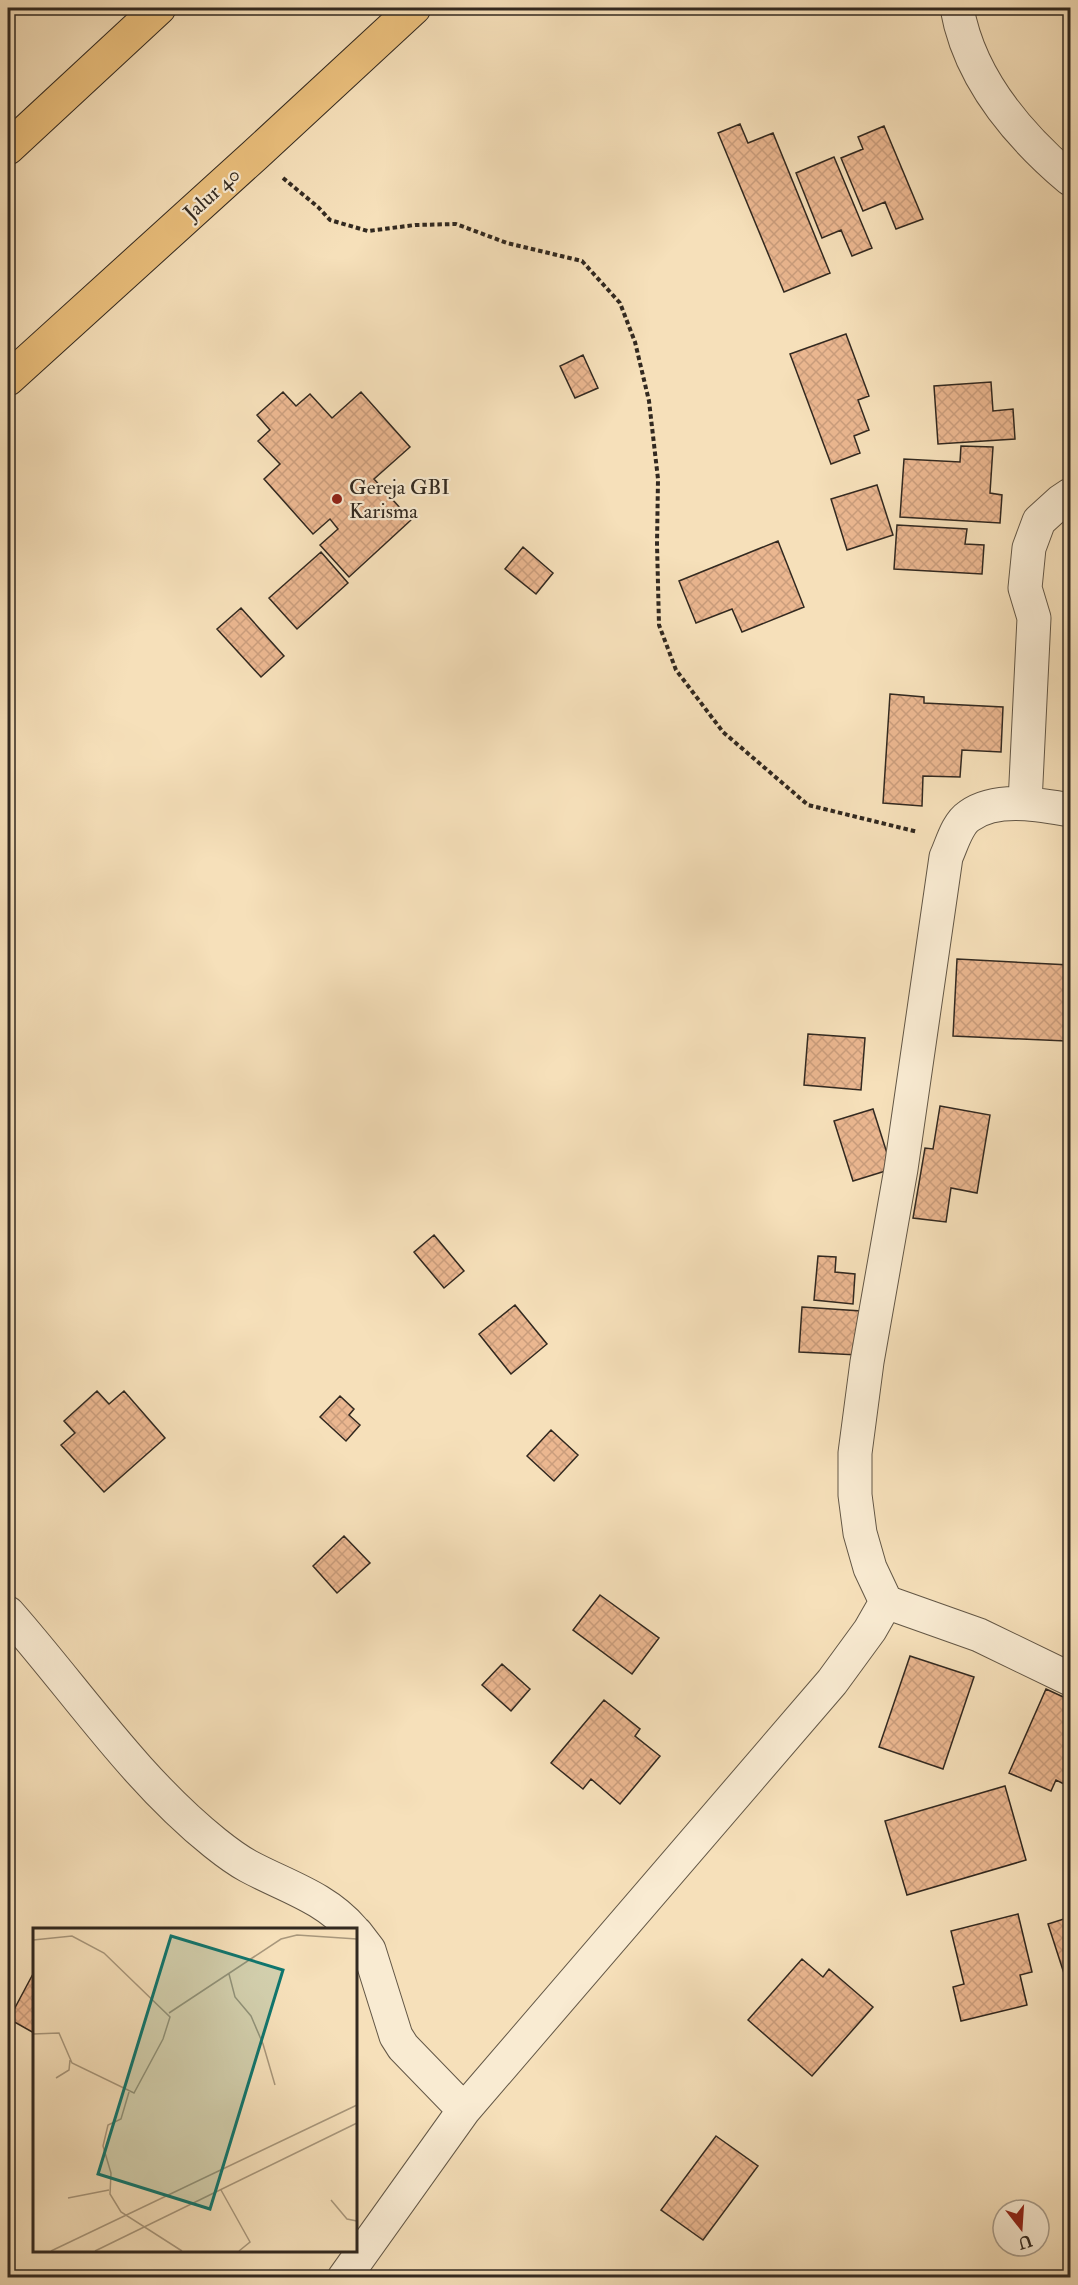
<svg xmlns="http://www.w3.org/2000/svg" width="1078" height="2285" font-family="'IM FELL Double Pica',serif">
  <defs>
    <pattern id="building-cross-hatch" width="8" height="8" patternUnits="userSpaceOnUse" patternTransform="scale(1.5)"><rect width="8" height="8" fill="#ebb790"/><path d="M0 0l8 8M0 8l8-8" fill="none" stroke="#ca9d7c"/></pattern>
  </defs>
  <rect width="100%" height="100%" fill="#f6e0ba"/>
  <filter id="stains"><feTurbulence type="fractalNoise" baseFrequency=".00333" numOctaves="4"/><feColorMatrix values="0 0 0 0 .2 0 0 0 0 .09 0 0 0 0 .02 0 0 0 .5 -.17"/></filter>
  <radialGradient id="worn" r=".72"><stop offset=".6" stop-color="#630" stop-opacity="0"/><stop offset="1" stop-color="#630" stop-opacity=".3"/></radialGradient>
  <path fill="url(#building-cross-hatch)" stroke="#322920" stroke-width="1.5" d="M 740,124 L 748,143 L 773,133 L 830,273 L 784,292 L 718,133 Z
    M 884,126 L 923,219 L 896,229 L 885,202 L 863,211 L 841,158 L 863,149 L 858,137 Z
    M 834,157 L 872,248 L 852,256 L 841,230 L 822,238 L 796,173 Z
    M 846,334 L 869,396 L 858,400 L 869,430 L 854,436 L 860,453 L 831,464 L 790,354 Z
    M 583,355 L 598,388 L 575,398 L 560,366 Z
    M 991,382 L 993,411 L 1013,409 L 1015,439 L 938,444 L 934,386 Z
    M 283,392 L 296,406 L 310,394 L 332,418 L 361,392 L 410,447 L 374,479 L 411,520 L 349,577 L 320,545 L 338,529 L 330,519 L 313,534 L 264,479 L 280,464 L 258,441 L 270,430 L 257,415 Z
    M 961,446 L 993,447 L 990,493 L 1002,495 L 1000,523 L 900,517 L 904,459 L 960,462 Z
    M 877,485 L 893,535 L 847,550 L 831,499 Z
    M 897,525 L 967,529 L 965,544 L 984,545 L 982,574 L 894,569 Z
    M 778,541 L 804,607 L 742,632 L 732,609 L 696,623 L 679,581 Z
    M 523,547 L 553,573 L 536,594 L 505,569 Z
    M 321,552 L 348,583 L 297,629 L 269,598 Z
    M 241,608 L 284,656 L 261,677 L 217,629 Z
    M 890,694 L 924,697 L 924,703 L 1003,707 L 1001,752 L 962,750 L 960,777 L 923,776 L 922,806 L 883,803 Z
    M 957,959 L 1070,965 L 1066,1041 L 953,1036 Z
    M 808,1034 L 865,1038 L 861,1090 L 804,1085 Z
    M 940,1106 L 990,1115 L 977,1193 L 951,1188 L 946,1222 L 913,1218 L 925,1148 L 933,1149 Z
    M 873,1109 L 892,1169 L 853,1181 L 834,1121 Z
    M 434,1235 L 464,1271 L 444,1288 L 414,1252 Z
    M 818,1256 L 836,1257 L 835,1272 L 855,1274 L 853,1304 L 814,1300 Z
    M 515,1305 L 547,1344 L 511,1374 L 479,1334 Z
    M 802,1307 L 861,1311 L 858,1355 L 799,1352 Z
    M 97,1391 L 109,1404 L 124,1391 L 165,1438 L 104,1492 L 61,1445 L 75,1433 L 64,1421 Z
    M 340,1396 L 354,1409 L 349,1415 L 360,1425 L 346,1441 L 320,1417 Z
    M 551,1430 L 578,1455 L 554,1481 L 527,1456 Z
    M 344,1536 L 370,1563 L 337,1593 L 313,1566 Z
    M 600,1595 L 659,1638 L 632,1674 L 573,1630 Z
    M 910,1656 L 974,1677 L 943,1769 L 879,1747 Z
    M 502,1664 L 530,1689 L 511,1711 L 482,1685 Z
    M 1046,1689 L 1070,1700 L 1070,1787 L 1056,1780 L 1051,1791 L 1009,1773 Z
    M 604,1700 L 640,1729 L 635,1736 L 660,1756 L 620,1804 L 591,1779 L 583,1789 L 551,1763 Z
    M 1005,1786 L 1026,1860 L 907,1895 L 885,1821 Z
    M 1018,1914 L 1032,1972 L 1020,1975 L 1027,2005 L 961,2021 L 953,1987 L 964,1984 L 951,1931 Z
    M 1070,1917 L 1070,1992 L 1048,1924 Z
    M 802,1959 L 823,1977 L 829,1969 L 873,2007 L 812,2076 L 748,2020 Z
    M 34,1972 L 34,2033 L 9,2019 Z
    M 716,2136 L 758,2166 L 703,2240 L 661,2210 Z"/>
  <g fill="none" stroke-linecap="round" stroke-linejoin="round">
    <defs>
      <path id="street" d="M 957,8 C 969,77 1018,135 1070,179
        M 1025,803 L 1034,618 L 1025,588 L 1029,548 L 1039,521 L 1061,501 L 1070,495
        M 1070,810 C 1040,805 997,796 969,816 C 957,824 952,844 946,857 L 901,1169 L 867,1362 L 855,1453 L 855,1495 L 860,1533 L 870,1568 L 886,1602 L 979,1635 L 1070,1679
        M 8,1613 C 76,1690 134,1778 215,1843 C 225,1851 237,1860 248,1866 C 285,1886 325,1897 353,1930
        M 356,1933 L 369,1950 L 396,2036 L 403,2047 L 464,2110
        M 344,2278 L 464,2110 L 832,1682 L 870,1630 L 886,1602"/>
      <path id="highway" d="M 8,148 L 159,8
        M 8,379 L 255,155 L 414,8"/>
    </defs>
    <use href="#street" stroke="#635746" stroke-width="35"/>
    <use href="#highway" stroke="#322920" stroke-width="35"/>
    <path stroke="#322920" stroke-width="4" stroke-dasharray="4.5 3" stroke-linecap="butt" d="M 283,178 L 318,207 L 330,220 L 368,231 L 415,225 L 456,224 L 507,243 L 582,261 L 620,303 L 635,342 L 649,401 L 658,479 L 657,544 L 659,625 L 676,670 L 723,732 L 808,805 L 918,832"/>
    <use href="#street" stroke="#f9ebd2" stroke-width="33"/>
    <use href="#highway" stroke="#ebc07d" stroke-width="33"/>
  </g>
  <circle fill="#8f2418" stroke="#f9ebd2" stroke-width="2" cx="337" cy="499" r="6"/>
  <g text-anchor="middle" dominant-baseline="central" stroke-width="4.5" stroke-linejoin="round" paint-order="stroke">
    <g font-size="21" fill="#322920" stroke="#f9ebd2">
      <text transform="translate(212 194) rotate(-42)">Jalur 40</text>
    </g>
    <g font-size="21" fill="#322920" stroke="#f9ebd2" text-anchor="start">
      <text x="349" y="487">Gereja GBI<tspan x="349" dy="24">Karisma</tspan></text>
    </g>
  </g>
  <g transform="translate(33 1928)">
    <rect width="324" height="324" fill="#f6e0ba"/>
    <path fill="none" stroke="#a8977c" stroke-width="1.5" d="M 0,12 L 39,8 L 71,25 L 137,89 L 130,111 L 101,165 L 39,135 L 26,105 L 0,106M 196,46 L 202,69 L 218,88 L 230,116 L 242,157M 136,85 L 248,11 L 264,7 L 324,11M 23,150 L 36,142 L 37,132M 96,164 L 88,191 L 75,197 L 70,218 L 78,245 L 77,266 L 88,284 L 149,323M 188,262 L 217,314 L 206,323M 35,270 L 76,262M 298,272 L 314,291 L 324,293M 18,323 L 324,177M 62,323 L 324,195"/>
    <path fill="#0f766e" fill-opacity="0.15" stroke="#0f766e" stroke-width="3" d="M 138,8 L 250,42 L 177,281 L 65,246 Z"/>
    <rect width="324" height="324" fill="none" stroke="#322920" stroke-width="3"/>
  </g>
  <rect width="1078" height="2285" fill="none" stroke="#f6e0ba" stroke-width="30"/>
  <rect x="9" y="9" width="1060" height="2267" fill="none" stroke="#322920" stroke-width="3"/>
  <rect x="15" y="15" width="1048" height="2255" fill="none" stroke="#322920" stroke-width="1.5"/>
  <g transform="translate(1021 2228) rotate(163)"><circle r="28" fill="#f9ebd2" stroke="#a99d8b" stroke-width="1.5"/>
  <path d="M0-4.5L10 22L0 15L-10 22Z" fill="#8f2418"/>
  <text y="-9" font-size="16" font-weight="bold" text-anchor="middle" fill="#322920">U</text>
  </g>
  <rect width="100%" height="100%" filter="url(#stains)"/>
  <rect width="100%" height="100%" fill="url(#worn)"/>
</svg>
